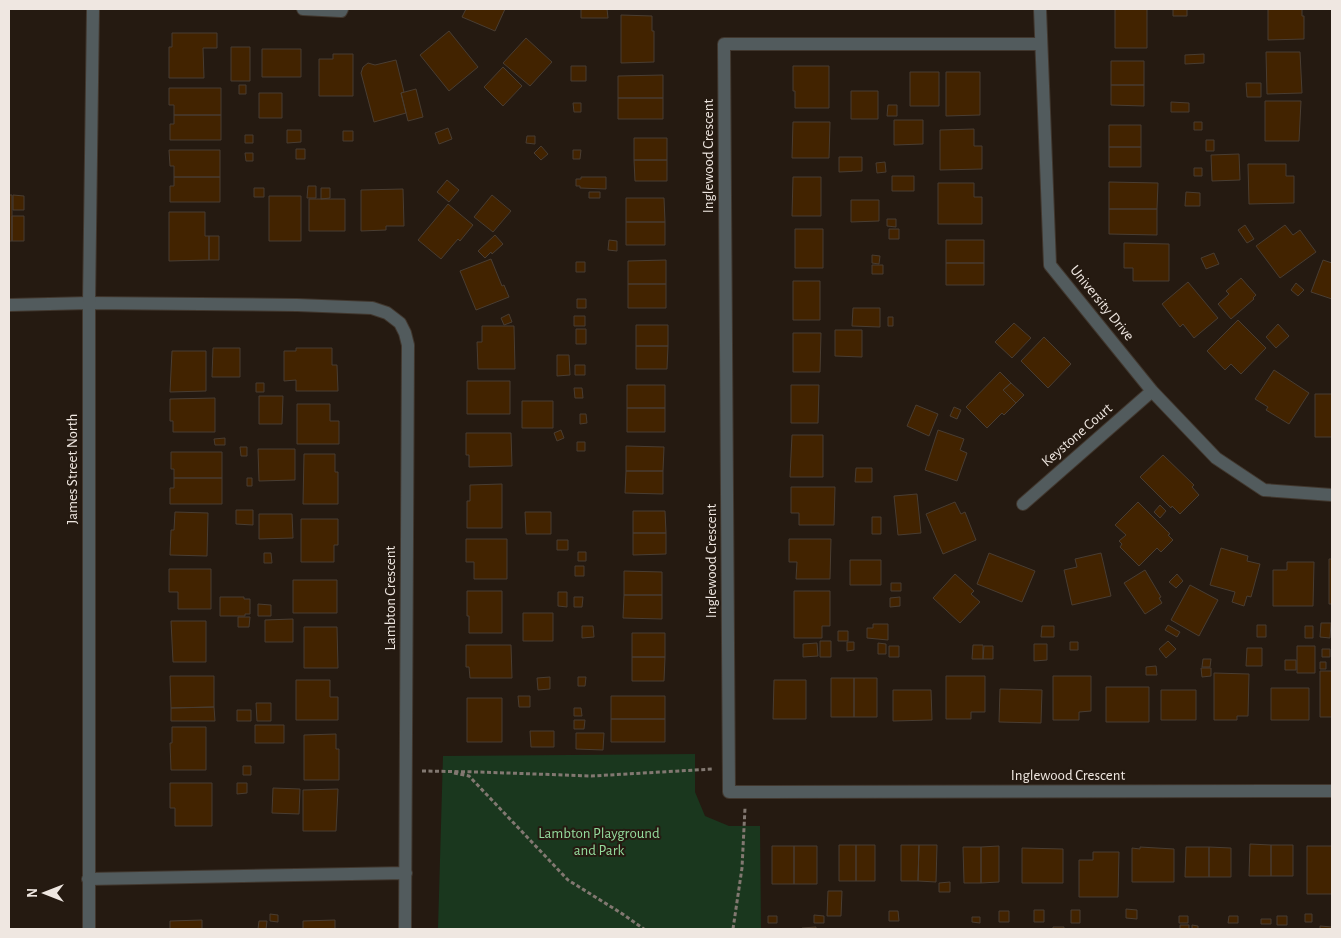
<svg xmlns="http://www.w3.org/2000/svg" width="1341" height="938" font-family="'Alegreya Sans',sans-serif">
  <rect width="100%" height="100%" fill="#251a11"/>
  <path fill="#1a371e" d="M 695,754 L 695,792 L 705,816 L 729,826 L 760,826 L 761,929 L 438,929 L 443,756 Z"/>
  <path fill="#422300" stroke="#493d32" d="M 466,9 L 505,9 L 495,31 L 462,17 Z
    M 581,9 L 607,9 L 608,18 L 581,18 Z
    M 1115,9 L 1147,9 L 1147,48 L 1115,48 Z
    M 1173,9 L 1187,9 L 1187,16 L 1173,16 Z
    M 1268,9 L 1302,9 L 1302,16 L 1304,16 L 1304,39 L 1268,40 Z
    M 621,15 L 652,16 L 652,31 L 654,31 L 654,62 L 621,63 Z
    M 449,31 L 478,67 L 449,91 L 420,55 Z
    M 172,33 L 217,33 L 217,48 L 203,48 L 204,78 L 169,78 L 169,47 L 172,47 Z
    M 526,38 L 552,62 L 530,86 L 503,63 Z
    M 231,47 L 250,47 L 250,81 L 231,81 Z
    M 262,49 L 301,49 L 301,77 L 262,77 Z
    M 1266,52 L 1300,52 L 1302,93 L 1267,94 Z
    M 333,54 L 353,54 L 353,96 L 319,96 L 319,59 L 333,59 Z
    M 1204,54 L 1204,63 L 1185,64 L 1185,55 Z
    M 396,60 L 404,92 L 401,93 L 406,113 L 374,122 L 361,73 L 363,67 L 368,63 L 375,65 Z
    M 1111,61 L 1144,61 L 1144,85 L 1111,85 Z
    M 571,66 L 586,66 L 586,81 L 571,81 Z
    M 793,66 L 829,66 L 829,108 L 795,108 L 795,91 L 793,91 Z
    M 503,67 L 522,86 L 503,106 L 484,87 Z
    M 910,72 L 939,72 L 939,106 L 910,106 Z
    M 946,72 L 980,72 L 980,115 L 946,116 Z
    M 663,75 L 663,98 L 618,98 L 618,76 Z
    M 1246,83 L 1261,83 L 1261,97 L 1247,97 Z
    M 239,85 L 246,85 L 246,94 L 239,94 Z
    M 1111,85 L 1144,85 L 1144,106 L 1111,105 Z
    M 169,88 L 221,88 L 221,115 L 174,115 L 174,105 L 169,105 Z
    M 416,89 L 423,117 L 408,121 L 401,93 Z
    M 851,91 L 878,91 L 878,119 L 851,119 Z
    M 259,93 L 282,93 L 282,118 L 259,118 Z
    M 618,98 L 663,98 L 663,119 L 618,119 Z
    M 1265,101 L 1301,101 L 1299,141 L 1265,141 Z
    M 1171,102 L 1189,103 L 1189,112 L 1171,112 Z
    M 573,103 L 581,103 L 581,112 L 574,112 Z
    M 888,105 L 897,105 L 897,116 L 887,116 Z
    M 174,115 L 221,115 L 221,140 L 170,140 L 170,124 L 174,124 Z
    M 894,120 L 923,120 L 923,144 L 894,145 Z
    M 793,122 L 830,122 L 829,158 L 792,158 Z
    M 1194,122 L 1202,122 L 1202,130 L 1194,130 Z
    M 1109,125 L 1141,125 L 1141,147 L 1109,147 Z
    M 448,128 L 452,139 L 439,144 L 435,133 Z
    M 974,129 L 974,146 L 982,146 L 982,169 L 940,170 L 940,130 Z
    M 287,130 L 301,130 L 301,142 L 287,143 Z
    M 343,131 L 353,131 L 353,141 L 343,141 Z
    M 245,135 L 253,135 L 253,143 L 245,143 Z
    M 527,136 L 535,136 L 535,144 L 526,143 Z
    M 634,138 L 667,138 L 667,160 L 634,160 Z
    M 1206,140 L 1214,140 L 1214,151 L 1206,151 Z
    M 541,146 L 548,154 L 541,160 L 534,153 Z
    M 1109,147 L 1141,147 L 1141,167 L 1109,167 Z
    M 296,149 L 305,149 L 305,159 L 296,159 Z
    M 169,150 L 220,150 L 220,177 L 174,177 L 174,166 L 170,166 Z
    M 573,150 L 581,150 L 580,159 L 573,159 Z
    M 245,153 L 253,153 L 253,161 L 246,161 Z
    M 1239,154 L 1240,180 L 1212,181 L 1211,155 Z
    M 839,157 L 862,157 L 862,171 L 839,172 Z
    M 634,160 L 667,160 L 667,181 L 635,181 Z
    M 885,162 L 886,172 L 877,173 L 876,163 Z
    M 1248,164 L 1286,164 L 1286,176 L 1294,176 L 1294,203 L 1249,204 Z
    M 1194,168 L 1202,168 L 1202,176 L 1194,176 Z
    M 892,176 L 914,176 L 914,191 L 892,191 Z
    M 174,177 L 220,177 L 220,202 L 170,202 L 170,186 L 174,186 Z
    M 581,177 L 606,177 L 606,189 L 580,188 L 580,186 L 576,186 L 576,179 L 581,179 Z
    M 793,177 L 821,177 L 821,216 L 792,216 Z
    M 447,180 L 459,190 L 449,202 L 437,192 Z
    M 1109,182 L 1158,183 L 1157,209 L 1109,209 Z
    M 938,183 L 974,183 L 974,197 L 982,197 L 982,224 L 938,224 Z
    M 308,186 L 316,186 L 316,198 L 307,198 Z
    M 254,188 L 264,188 L 264,197 L 254,197 Z
    M 321,188 L 330,188 L 330,198 L 321,199 Z
    M 403,189 L 404,226 L 386,226 L 386,230 L 361,231 L 361,190 Z
    M 589,192 L 600,192 L 600,198 L 589,198 Z
    M 1186,192 L 1200,193 L 1200,206 L 1185,206 Z
    M 9,195 L 12,195 L 12,241 L 9,241 Z
    M 13,195 L 24,196 L 24,210 L 13,210 Z
    M 492,195 L 511,211 L 493,232 L 474,217 Z
    M 269,196 L 301,196 L 301,241 L 269,241 Z
    M 626,198 L 664,198 L 665,222 L 626,222 Z
    M 309,199 L 345,199 L 345,231 L 309,231 Z
    M 851,200 L 879,200 L 879,221 L 851,222 Z
    M 448,204 L 473,225 L 460,241 L 458,239 L 441,259 L 418,240 Z
    M 1109,209 L 1157,209 L 1157,235 L 1109,234 Z
    M 169,212 L 205,212 L 205,236 L 209,236 L 209,260 L 169,261 Z
    M 12,216 L 24,216 L 24,241 L 12,241 Z
    M 887,219 L 896,219 L 896,227 L 887,226 Z
    M 626,222 L 665,222 L 665,245 L 626,245 Z
    M 1245,225 L 1254,239 L 1247,243 L 1238,230 Z
    M 1285,225 L 1293,235 L 1300,230 L 1316,252 L 1280,278 L 1256,246 Z
    M 795,229 L 823,229 L 823,268 L 795,268 Z
    M 889,229 L 899,229 L 899,239 L 889,239 Z
    M 495,235 L 503,244 L 492,254 L 491,252 L 485,258 L 478,251 Z
    M 209,236 L 219,236 L 219,260 L 209,260 Z
    M 609,240 L 617,241 L 617,251 L 608,250 Z
    M 946,240 L 984,240 L 984,263 L 946,263 Z
    M 1124,243 L 1169,244 L 1169,281 L 1133,281 L 1133,268 L 1124,268 Z
    M 1214,253 L 1219,264 L 1206,269 L 1201,258 Z
    M 872,255 L 880,256 L 879,264 L 872,263 Z
    M 491,259 L 502,286 L 504,285 L 509,297 L 476,310 L 460,271 Z
    M 666,260 L 666,284 L 628,284 L 628,261 Z
    M 1323,260 L 1332,263 L 1332,299 L 1311,292 Z
    M 576,262 L 585,262 L 585,272 L 576,272 Z
    M 946,263 L 984,263 L 984,285 L 946,285 Z
    M 872,265 L 883,265 L 883,274 L 872,274 Z
    M 1241,278 L 1256,295 L 1253,298 L 1254,299 L 1231,319 L 1218,304 L 1229,294 L 1226,291 Z
    M 793,281 L 820,281 L 820,320 L 793,320 Z
    M 1188,282 L 1218,318 L 1194,338 L 1183,324 L 1180,327 L 1162,304 Z
    M 1296,283 L 1304,290 L 1298,296 L 1291,290 Z
    M 628,284 L 666,284 L 666,308 L 628,308 Z
    M 577,299 L 586,299 L 586,308 L 577,308 Z
    M 853,308 L 880,308 L 880,327 L 852,326 Z
    M 509,314 L 512,322 L 504,325 L 501,318 Z
    M 574,316 L 585,316 L 585,326 L 574,326 Z
    M 888,317 L 893,317 L 893,326 L 888,326 Z
    M 1238,320 L 1266,348 L 1241,374 L 1231,364 L 1225,370 L 1207,351 Z
    M 1014,323 L 1031,338 L 1012,358 L 995,342 Z
    M 1278,324 L 1289,336 L 1276,348 L 1266,337 Z
    M 636,325 L 668,325 L 668,346 L 636,346 Z
    M 482,326 L 514,326 L 515,369 L 478,369 L 477,342 L 482,342 Z
    M 576,329 L 586,329 L 586,344 L 576,344 Z
    M 835,330 L 862,330 L 862,357 L 835,356 Z
    M 793,333 L 821,333 L 820,372 L 793,372 Z
    M 1044,337 L 1071,364 L 1048,388 L 1021,361 Z
    M 636,346 L 668,346 L 667,369 L 636,369 Z
    M 213,348 L 240,348 L 240,377 L 212,377 Z
    M 296,348 L 332,348 L 332,365 L 337,365 L 338,391 L 296,391 L 296,380 L 284,381 L 284,351 L 296,351 Z
    M 172,351 L 206,351 L 206,391 L 170,392 Z
    M 557,355 L 569,355 L 570,375 L 557,376 Z
    M 575,365 L 585,365 L 585,375 L 575,375 Z
    M 1274,370 L 1309,393 L 1289,424 L 1266,410 L 1268,407 L 1255,399 Z
    M 1000,372 L 1011,383 L 1003,390 L 1016,403 L 1004,415 L 1002,413 L 987,428 L 966,407 Z
    M 467,381 L 510,381 L 510,414 L 467,414 Z
    M 256,383 L 264,383 L 264,392 L 256,392 Z
    M 1011,383 L 1024,395 L 1016,403 L 1003,390 Z
    M 627,385 L 665,385 L 665,408 L 627,408 Z
    M 791,385 L 819,385 L 818,423 L 791,423 Z
    M 574,388 L 582,388 L 583,398 L 575,398 Z
    M 1315,394 L 1332,394 L 1332,437 L 1315,437 Z
    M 259,396 L 283,396 L 282,424 L 259,424 Z
    M 215,398 L 215,432 L 173,432 L 173,421 L 170,421 L 170,399 Z
    M 522,401 L 553,401 L 553,428 L 522,428 Z
    M 297,404 L 330,404 L 330,421 L 339,421 L 339,444 L 297,444 Z
    M 916,405 L 938,414 L 929,436 L 907,426 Z
    M 954,407 L 961,410 L 957,419 L 950,416 Z
    M 627,408 L 665,408 L 665,432 L 627,432 Z
    M 580,414 L 586,414 L 587,423 L 580,424 Z
    M 561,430 L 564,438 L 557,441 L 554,433 Z
    M 938,430 L 964,439 L 960,450 L 967,453 L 957,481 L 925,470 Z
    M 466,433 L 511,433 L 512,466 L 469,467 L 469,455 L 466,455 Z
    M 792,435 L 823,435 L 823,477 L 790,477 Z
    M 225,438 L 225,445 L 215,445 L 214,439 Z
    M 577,442 L 585,442 L 585,451 L 577,451 Z
    M 626,446 L 664,447 L 663,471 L 626,471 Z
    M 240,447 L 247,447 L 247,456 L 241,456 Z
    M 258,449 L 295,449 L 295,480 L 259,481 Z
    M 171,452 L 222,452 L 222,478 L 174,478 L 174,469 L 171,469 Z
    M 304,454 L 335,454 L 335,472 L 338,472 L 338,504 L 303,504 Z
    M 1163,455 L 1194,485 L 1192,487 L 1199,495 L 1180,514 L 1172,506 L 1171,508 L 1140,477 Z
    M 856,468 L 872,468 L 872,482 L 855,482 Z
    M 626,471 L 663,471 L 663,494 L 625,493 Z
    M 174,478 L 222,478 L 222,504 L 170,504 L 170,488 L 174,488 Z
    M 247,478 L 252,478 L 252,486 L 247,486 Z
    M 502,484 L 502,528 L 467,528 L 467,501 L 470,501 L 470,485 Z
    M 791,487 L 835,487 L 834,525 L 799,525 L 799,513 L 791,513 Z
    M 917,494 L 921,533 L 898,535 L 894,496 Z
    M 955,502 L 961,514 L 965,512 L 976,540 L 943,554 L 926,514 Z
    M 1138,502 L 1170,534 L 1168,535 L 1173,540 L 1161,552 L 1157,548 L 1139,566 L 1120,547 L 1122,544 L 1119,541 L 1126,535 L 1115,525 Z
    M 1160,505 L 1166,511 L 1160,518 L 1154,512 Z
    M 236,510 L 253,510 L 253,525 L 236,524 Z
    M 633,511 L 665,511 L 666,533 L 633,533 Z
    M 175,512 L 208,513 L 207,556 L 170,555 L 171,530 L 174,530 Z
    M 525,512 L 551,512 L 551,534 L 526,534 Z
    M 259,514 L 292,514 L 293,538 L 259,539 Z
    M 872,517 L 881,517 L 881,534 L 872,534 Z
    M 301,519 L 338,519 L 338,545 L 334,545 L 334,562 L 301,562 Z
    M 633,533 L 666,533 L 666,554 L 633,555 Z
    M 466,539 L 507,539 L 507,579 L 474,579 L 474,562 L 466,562 Z
    M 789,539 L 831,539 L 830,579 L 796,579 L 797,562 L 789,562 Z
    M 557,540 L 568,540 L 568,550 L 557,550 Z
    M 1221,548 L 1248,556 L 1247,561 L 1260,564 L 1251,597 L 1247,596 L 1244,606 L 1232,602 L 1235,592 L 1210,585 Z
    M 578,552 L 586,552 L 586,561 L 578,561 Z
    M 264,553 L 271,553 L 272,563 L 264,563 Z
    M 989,553 L 1035,571 L 1022,602 L 977,584 Z
    M 1101,553 L 1111,596 L 1072,605 L 1064,570 L 1077,567 L 1075,559 Z
    M 1329,559 L 1332,559 L 1332,604 L 1329,604 Z
    M 850,560 L 881,560 L 881,585 L 850,585 Z
    M 1287,562 L 1314,562 L 1313,606 L 1273,606 L 1273,570 L 1287,570 Z
    M 575,566 L 584,566 L 584,576 L 575,576 Z
    M 169,569 L 211,569 L 211,609 L 178,609 L 178,592 L 169,592 Z
    M 1145,570 L 1161,597 L 1159,598 L 1162,603 L 1145,614 L 1124,583 Z
    M 624,571 L 662,572 L 662,595 L 624,595 Z
    M 955,574 L 974,591 L 971,594 L 980,602 L 960,623 L 933,598 Z
    M 1177,574 L 1183,581 L 1176,588 L 1169,582 Z
    M 293,580 L 337,580 L 337,613 L 293,613 Z
    M 891,583 L 901,583 L 901,591 L 891,591 Z
    M 1190,585 L 1218,600 L 1199,636 L 1171,620 Z
    M 467,591 L 502,591 L 502,633 L 469,633 L 469,616 L 467,616 Z
    M 794,591 L 830,591 L 830,626 L 822,626 L 822,638 L 794,638 Z
    M 558,592 L 567,592 L 567,607 L 558,606 Z
    M 624,595 L 662,595 L 662,619 L 623,618 Z
    M 220,597 L 244,597 L 244,599 L 250,599 L 250,614 L 245,614 L 245,616 L 220,616 Z
    M 574,597 L 583,597 L 582,607 L 574,607 Z
    M 900,597 L 900,606 L 890,607 L 890,598 Z
    M 258,604 L 271,605 L 271,616 L 258,616 Z
    M 523,613 L 553,613 L 553,641 L 523,641 Z
    M 238,617 L 250,617 L 249,627 L 238,627 Z
    M 293,619 L 293,642 L 265,642 L 265,620 Z
    M 171,621 L 206,621 L 206,662 L 173,662 Z
    M 1321,623 L 1331,623 L 1330,638 L 1320,637 Z
    M 873,624 L 888,624 L 888,640 L 867,638 L 867,628 L 873,628 Z
    M 1168,625 L 1180,632 L 1177,637 L 1165,630 Z
    M 1257,625 L 1266,625 L 1266,637 L 1257,637 Z
    M 582,626 L 593,626 L 594,637 L 582,638 Z
    M 1042,626 L 1054,626 L 1054,637 L 1041,637 Z
    M 1305,626 L 1313,626 L 1313,638 L 1305,638 Z
    M 304,627 L 337,627 L 338,668 L 304,668 Z
    M 838,631 L 848,631 L 848,641 L 838,641 Z
    M 632,633 L 665,633 L 665,657 L 632,657 Z
    M 820,641 L 831,641 L 831,657 L 820,657 Z
    M 1168,641 L 1176,649 L 1166,658 L 1159,649 Z
    M 847,642 L 854,642 L 854,650 L 847,651 Z
    M 1070,642 L 1078,642 L 1078,650 L 1070,650 Z
    M 817,643 L 818,656 L 803,657 L 803,644 Z
    M 878,643 L 886,644 L 886,654 L 878,654 Z
    M 1034,644 L 1047,644 L 1047,660 L 1034,661 Z
    M 466,645 L 511,645 L 512,678 L 470,678 L 469,667 L 466,667 Z
    M 973,645 L 983,645 L 983,659 L 972,659 Z
    M 889,646 L 899,646 L 899,657 L 889,657 Z
    M 984,646 L 993,646 L 993,659 L 983,659 Z
    M 1297,646 L 1315,646 L 1315,673 L 1297,673 Z
    M 1247,648 L 1262,648 L 1262,666 L 1246,666 Z
    M 1322,649 L 1330,649 L 1330,657 L 1322,657 Z
    M 632,657 L 665,657 L 664,681 L 632,681 Z
    M 1203,659 L 1211,659 L 1210,667 L 1202,667 Z
    M 1285,660 L 1296,660 L 1296,670 L 1285,670 Z
    M 1320,662 L 1326,662 L 1326,669 L 1320,669 Z
    M 1156,666 L 1157,675 L 1146,675 L 1146,667 Z
    M 1201,668 L 1211,668 L 1211,676 L 1202,677 Z
    M 1320,671 L 1332,671 L 1332,717 L 1320,717 Z
    M 1214,673 L 1249,674 L 1248,716 L 1237,716 L 1237,720 L 1214,720 Z
    M 170,676 L 214,676 L 214,707 L 171,708 Z
    M 946,676 L 985,676 L 985,712 L 971,712 L 971,719 L 946,719 Z
    M 1053,676 L 1091,676 L 1091,711 L 1079,712 L 1079,720 L 1053,720 Z
    M 550,677 L 550,689 L 538,690 L 537,678 Z
    M 578,677 L 586,677 L 585,686 L 578,686 Z
    M 831,678 L 854,678 L 854,717 L 831,717 Z
    M 854,678 L 877,678 L 877,717 L 854,717 Z
    M 296,680 L 330,680 L 330,697 L 338,697 L 338,720 L 296,720 Z
    M 774,680 L 806,680 L 806,719 L 773,719 Z
    M 1106,687 L 1149,687 L 1149,722 L 1106,722 Z
    M 1271,688 L 1309,688 L 1309,720 L 1271,720 Z
    M 1000,689 L 1042,690 L 1041,723 L 999,722 Z
    M 893,690 L 931,690 L 932,720 L 893,721 Z
    M 1161,690 L 1196,690 L 1196,720 L 1161,720 Z
    M 518,696 L 530,696 L 530,707 L 519,707 Z
    M 611,696 L 665,696 L 665,719 L 611,719 Z
    M 467,698 L 502,698 L 502,742 L 467,742 Z
    M 256,703 L 271,703 L 271,721 L 257,721 Z
    M 214,707 L 215,721 L 171,721 L 171,708 Z
    M 574,708 L 581,708 L 582,716 L 574,716 Z
    M 237,710 L 251,710 L 251,721 L 237,721 Z
    M 611,719 L 665,719 L 665,742 L 611,742 Z
    M 574,720 L 585,720 L 584,729 L 574,729 Z
    M 255,725 L 284,725 L 284,743 L 255,743 Z
    M 172,727 L 206,727 L 206,770 L 171,770 L 170,743 L 172,743 Z
    M 530,731 L 554,731 L 554,747 L 531,747 Z
    M 576,733 L 604,733 L 603,750 L 576,749 Z
    M 336,734 L 336,749 L 339,749 L 339,780 L 304,780 L 304,735 Z
    M 243,766 L 251,766 L 251,775 L 243,775 Z
    M 170,783 L 212,783 L 212,826 L 175,826 L 175,808 L 170,808 Z
    M 237,783 L 247,783 L 247,793 L 237,794 Z
    M 273,788 L 300,789 L 299,814 L 272,813 Z
    M 338,789 L 336,831 L 303,831 L 303,790 Z
    M 1250,844 L 1271,845 L 1271,876 L 1249,876 Z
    M 839,845 L 856,845 L 856,881 L 839,881 Z
    M 856,845 L 875,845 L 875,881 L 856,881 Z
    M 901,845 L 919,845 L 918,881 L 901,881 Z
    M 919,845 L 937,845 L 936,882 L 918,881 Z
    M 1271,845 L 1293,845 L 1293,876 L 1271,876 Z
    M 772,846 L 794,846 L 794,884 L 772,884 Z
    M 794,846 L 817,846 L 817,884 L 794,884 Z
    M 999,846 L 999,882 L 981,883 L 981,847 Z
    M 1307,846 L 1332,846 L 1332,894 L 1307,894 Z
    M 963,847 L 981,847 L 981,883 L 964,883 Z
    M 1140,847 L 1174,849 L 1174,882 L 1132,882 L 1132,848 L 1140,849 Z
    M 1186,847 L 1209,847 L 1209,877 L 1185,877 Z
    M 1209,847 L 1231,848 L 1231,877 L 1209,877 Z
    M 1022,848 L 1063,849 L 1063,883 L 1022,883 Z
    M 1093,852 L 1119,852 L 1118,897 L 1079,897 L 1079,860 L 1093,860 Z
    M 950,882 L 950,892 L 939,892 L 939,883 Z
    M 828,891 L 842,891 L 841,916 L 827,916 Z
    M 1126,909 L 1137,910 L 1137,919 L 1126,918 Z
    M 1034,910 L 1044,910 L 1044,922 L 1034,922 Z
    M 1071,910 L 1080,910 L 1080,923 L 1071,923 Z
    M 889,911 L 898,911 L 899,921 L 889,921 Z
    M 999,911 L 1009,911 L 1009,922 L 999,922 Z
    M 270,914 L 278,915 L 278,922 L 270,921 Z
    M 1305,914 L 1312,914 L 1312,922 L 1305,922 Z
    M 814,915 L 824,916 L 824,923 L 814,923 Z
    M 768,916 L 777,916 L 777,923 L 768,923 Z
    M 1179,916 L 1188,916 L 1188,923 L 1179,923 Z
    M 1229,916 L 1238,916 L 1238,923 L 1228,923 Z
    M 1277,916 L 1287,916 L 1287,925 L 1277,925 Z
    M 972,917 L 980,917 L 980,923 L 972,922 Z
    M 1261,919 L 1271,919 L 1271,924 L 1261,924 Z
    M 202,920 L 202,929 L 170,929 L 170,921 Z
    M 335,920 L 335,929 L 303,929 L 303,921 Z
    M 259,921 L 267,921 L 266,929 L 258,929 Z
    M 1180,925 L 1189,925 L 1189,929 L 1180,929 Z
    M 1192,925 L 1198,926 L 1198,929 L 1192,929 Z
    M 1320,926 L 1332,927 L 1332,929 L 1320,929 Z
    M 816,927 L 816,929 L 802,929 L 802,928 Z
    M 1053,927 L 1064,927 L 1064,929 L 1053,929 Z"/>
  <g fill="none" stroke-linecap="round" stroke-linejoin="round">
    <defs>
      <path id="minor" d="M 303,9 L 341,11 L 342,9
        M 1040,9 L 1050,265 L 1152,391 L 1216,458 L 1264,490 L 1332,495
        M 1040,44 L 724,44 L 729,792 L 1332,791
        M 9,305 L 89,303 L 297,305 L 372,308 L 387,313 L 400,323 L 405,333 L 408,345 L 405,929
        M 1023,504 L 1152,391
        M 88,879 L 406,873"/>
      <path id="tertiary" d="M 89,929 L 89,303 L 93,9"/>
    </defs>
    <use href="#minor" stroke="#41372e" stroke-width="14"/>
    <use href="#tertiary" stroke="#41372e" stroke-width="14"/>
    <path stroke="#827871" stroke-width="3" stroke-dasharray="4 2.5" stroke-linecap="butt" d="M 422,771 L 479,772 L 591,776 L 713,769
      M 454,773 L 469,776 L 568,880 L 621,913 L 644,929
      M 733,929 L 742,868 L 745,808"/>
    <use href="#minor" stroke="#525b5d" stroke-width="12"/>
    <use href="#tertiary" stroke="#525b5d" stroke-width="12"/>
  </g>
  <g text-anchor="middle" dominant-baseline="central" stroke-width="4" stroke-linejoin="round" paint-order="stroke">
    <g font-size="15" fill="#efe7e1" stroke="#251a11">
      <text transform="translate(708 156) rotate(-90)">Inglewood Crescent</text>
      <text transform="translate(1102 303) rotate(51)">University Drive</text>
      <text transform="translate(1077 435) rotate(-41)">Keystone Court</text>
      <text transform="translate(72 469) rotate(-90)">James Street North</text>
      <text transform="translate(711 561) rotate(-90)">Inglewood Crescent</text>
      <text transform="translate(390 598) rotate(-90)">Lambton Crescent</text>
      <text x="1068" y="775">Inglewood Crescent</text>
    </g>
    <g font-size="15" fill="#94da9c" stroke="#251a11">
      <text x="599" y="833">Lambton Playground<tspan x="599" dy="17">and Park</tspan></text>
    </g>
  </g>
  <rect width="1341" height="938" fill="none" stroke="#efe7e1" stroke-width="20"/>
  <g transform="translate(45 893) rotate(270)" stroke="#251a11" stroke-width="4" paint-order="stroke">
  <path d="M0-4L9 19L0 12L-9 19Z" fill="#efe7e1"/>
  <text y="-8" font-size="14" font-weight="bold" text-anchor="middle" fill="#efe7e1">N</text>
  </g>
</svg>
